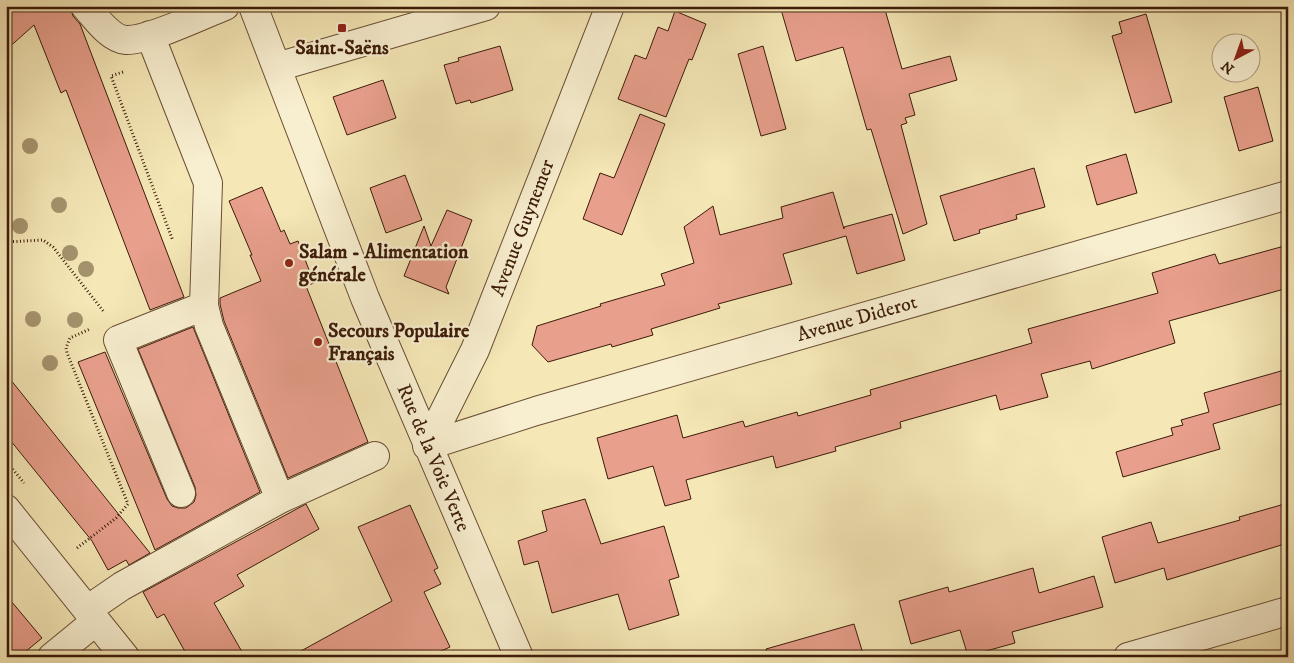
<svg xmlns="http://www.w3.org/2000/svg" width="1294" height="663" font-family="'IM FELL DW Pica',serif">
  <rect width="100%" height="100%" fill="#f5e7b6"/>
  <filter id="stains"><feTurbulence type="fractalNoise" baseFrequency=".004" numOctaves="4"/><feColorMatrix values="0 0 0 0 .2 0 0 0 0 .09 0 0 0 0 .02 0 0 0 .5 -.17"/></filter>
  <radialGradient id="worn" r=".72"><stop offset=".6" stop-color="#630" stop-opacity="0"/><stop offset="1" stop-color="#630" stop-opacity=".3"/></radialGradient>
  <path fill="#e89f8c" stroke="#3c1b09" d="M 14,6 L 70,6 L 73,16 L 80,24 L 184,297 L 150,310 L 66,90 L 61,93 L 34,25 L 6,50 L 6,13 Z
    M 780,6 L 884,6 L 902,69 L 950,56 L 957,80 L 909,94 L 915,115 L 905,118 L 907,123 L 901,125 L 927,224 L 903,234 L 871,129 L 867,130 L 843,47 L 796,61 Z
    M 675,11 L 706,24 L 692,60 L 689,59 L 666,117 L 618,99 L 635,55 L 646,59 L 658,27 L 668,31 Z
    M 1146,14 L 1172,102 L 1135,113 L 1112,36 L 1122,33 L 1119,22 Z
    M 500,46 L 513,90 L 471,103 L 470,100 L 456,104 L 444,65 L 459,61 L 458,58 Z
    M 763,46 L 786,129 L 761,136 L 738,54 Z
    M 383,80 L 396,118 L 347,135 L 333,97 Z
    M 1258,87 L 1273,141 L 1239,151 L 1224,97 Z
    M 640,114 L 665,124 L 622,235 L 583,219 L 600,173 L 614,178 Z
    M 1126,154 L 1137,193 L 1097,205 L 1086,166 Z
    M 1034,168 L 1045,207 L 1016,215 L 1017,219 L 979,230 L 980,233 L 954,241 L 940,196 Z
    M 405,175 L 422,220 L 386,233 L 370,188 Z
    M 262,187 L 281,232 L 284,230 L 290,244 L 298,241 L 314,283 L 306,286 L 368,442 L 288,478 L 224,321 L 220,304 L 220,298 L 261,281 L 250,255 L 252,255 L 229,201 Z
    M 833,192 L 844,229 L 844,227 L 892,214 L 905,260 L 857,274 L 846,236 L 783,254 L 792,284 L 718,304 L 720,308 L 651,329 L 653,335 L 612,347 L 611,344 L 548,362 L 532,345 L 537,326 L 601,306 L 600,304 L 665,285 L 661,274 L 694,263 L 684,227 L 713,206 L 720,235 L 783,218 L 781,207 Z
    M 447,210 L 472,220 L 446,287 L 449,294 L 404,276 L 424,226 L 431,246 Z
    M 1288,245 L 1288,288 L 1169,321 L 1175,343 L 1092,369 L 1090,361 L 1041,374 L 1048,397 L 1000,410 L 996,395 L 900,422 L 901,428 L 835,447 L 836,451 L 776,468 L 773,456 L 686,480 L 691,499 L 665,506 L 653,466 L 608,479 L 597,438 L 677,415 L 683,438 L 743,421 L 745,427 L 797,412 L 798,416 L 871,395 L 870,390 L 1032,343 L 1028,329 L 1158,293 L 1152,273 L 1215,254 L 1219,264 Z
    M 193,327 L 260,492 L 155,550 L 78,362 L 105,352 L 167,499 L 172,506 L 178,508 L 186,508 L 194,502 L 196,495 L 195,487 L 138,349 Z
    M 1288,369 L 1288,402 L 1213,424 L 1220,449 L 1123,477 L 1116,452 L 1173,435 L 1171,428 L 1183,425 L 1181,420 L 1209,412 L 1204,393 Z
    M 6,374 L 112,506 L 150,553 L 129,565 L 126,560 L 108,570 L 92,541 L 6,435 Z
    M 585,499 L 601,544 L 664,526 L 679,577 L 669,580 L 679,615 L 629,630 L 618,594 L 552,613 L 538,561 L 524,565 L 518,541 L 547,531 L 542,511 Z
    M 1288,503 L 1288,543 L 1167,580 L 1164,568 L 1115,583 L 1102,537 L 1151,522 L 1158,543 L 1240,520 L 1239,517 Z
    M 306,504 L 319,529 L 237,575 L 244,586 L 214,603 L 245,657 L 188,657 L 164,614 L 157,618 L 143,592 Z
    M 410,505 L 438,568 L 434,570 L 441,584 L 424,592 L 450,647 L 428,657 L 290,657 L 392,601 L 358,527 Z
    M 1033,568 L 1039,593 L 1094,576 L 1103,607 L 1012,632 L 1015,643 L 968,656 L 960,630 L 911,644 L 899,601 L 948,587 L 949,592 Z
    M 6,595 L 42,638 L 19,657 L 6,657 Z
    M 854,624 L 864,657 L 767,657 L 766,649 Z"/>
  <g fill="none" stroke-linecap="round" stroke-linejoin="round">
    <defs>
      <path id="minor" d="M 85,6 C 95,17 110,39 126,40 C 148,41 202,15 225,6
        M 253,6 L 365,298 L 519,657
        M 277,67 L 486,6
        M 427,446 L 536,411 L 1288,195
        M 427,446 L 475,350 L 610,6
        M 181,493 L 118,340 L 204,306
        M 280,499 L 375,456
        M 6,509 L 125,657
        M 87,610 L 122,586 L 280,499 L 209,326 L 204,306 L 208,183 L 150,35
        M 52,657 L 96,621
        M 1128,657 L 1288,611"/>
    </defs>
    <use href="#minor" stroke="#6a4e34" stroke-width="30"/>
    <path stroke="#3c1b09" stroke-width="3" stroke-dasharray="1 2.5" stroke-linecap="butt" d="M 123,72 L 111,76 L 173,241
      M 6,242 L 43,240 L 53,247 L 104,312
      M 6,461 L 24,483
      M 77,548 L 116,518 L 128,504 L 67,353 L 66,348 L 70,338 L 90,329"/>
    <use href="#minor" stroke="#f8efd0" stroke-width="28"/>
  </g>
  <g fill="#a5936d">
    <circle cx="30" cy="146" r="8"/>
    <circle cx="59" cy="205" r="8"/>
    <circle cx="20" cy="226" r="8"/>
    <circle cx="70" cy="253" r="8"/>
    <circle cx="86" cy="269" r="8"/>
    <circle cx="33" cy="319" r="8"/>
    <circle cx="75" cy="320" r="8"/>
    <circle cx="50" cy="363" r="8"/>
  </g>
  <g fill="#8f2418" stroke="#f8efd0" stroke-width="2">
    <rect x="337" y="23" width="10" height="10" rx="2.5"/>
    <circle cx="289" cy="263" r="5"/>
    <circle cx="318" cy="342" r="5"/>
  </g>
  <g text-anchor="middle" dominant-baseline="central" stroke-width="4.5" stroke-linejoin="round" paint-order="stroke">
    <g font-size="20" font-weight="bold" fill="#3c1b09" stroke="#f8efd0" text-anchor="start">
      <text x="342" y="48" text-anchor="middle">Saint-Saëns</text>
      <text x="299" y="252">Salam - Alimentation<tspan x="299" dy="23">générale</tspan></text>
      <text x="328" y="331">Secours Populaire<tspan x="328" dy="23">Français</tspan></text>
    </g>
    <g font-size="20" fill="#3c1b09" stroke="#f8efd0">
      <text transform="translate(523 228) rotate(-69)">Avenue Guynemer</text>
      <text transform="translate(857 319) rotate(-16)">Avenue Diderot</text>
      <text transform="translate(433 458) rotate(67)">Rue de la Voie Verte</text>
    </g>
  </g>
  <rect width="1294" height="663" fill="none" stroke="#f5e7b6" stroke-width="25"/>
  <rect x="8" y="8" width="1279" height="648" fill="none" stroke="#3c1b09" stroke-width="2.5"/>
  <rect x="12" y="12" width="1269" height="638" fill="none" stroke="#3c1b09"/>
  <g transform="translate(1236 58) rotate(221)"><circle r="24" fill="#f8efd0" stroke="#ad9a80"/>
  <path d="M0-4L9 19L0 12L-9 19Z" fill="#8f2418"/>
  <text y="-8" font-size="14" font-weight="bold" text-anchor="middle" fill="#3c1b09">N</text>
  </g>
  <rect width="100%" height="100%" filter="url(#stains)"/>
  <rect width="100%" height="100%" fill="url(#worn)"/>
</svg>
